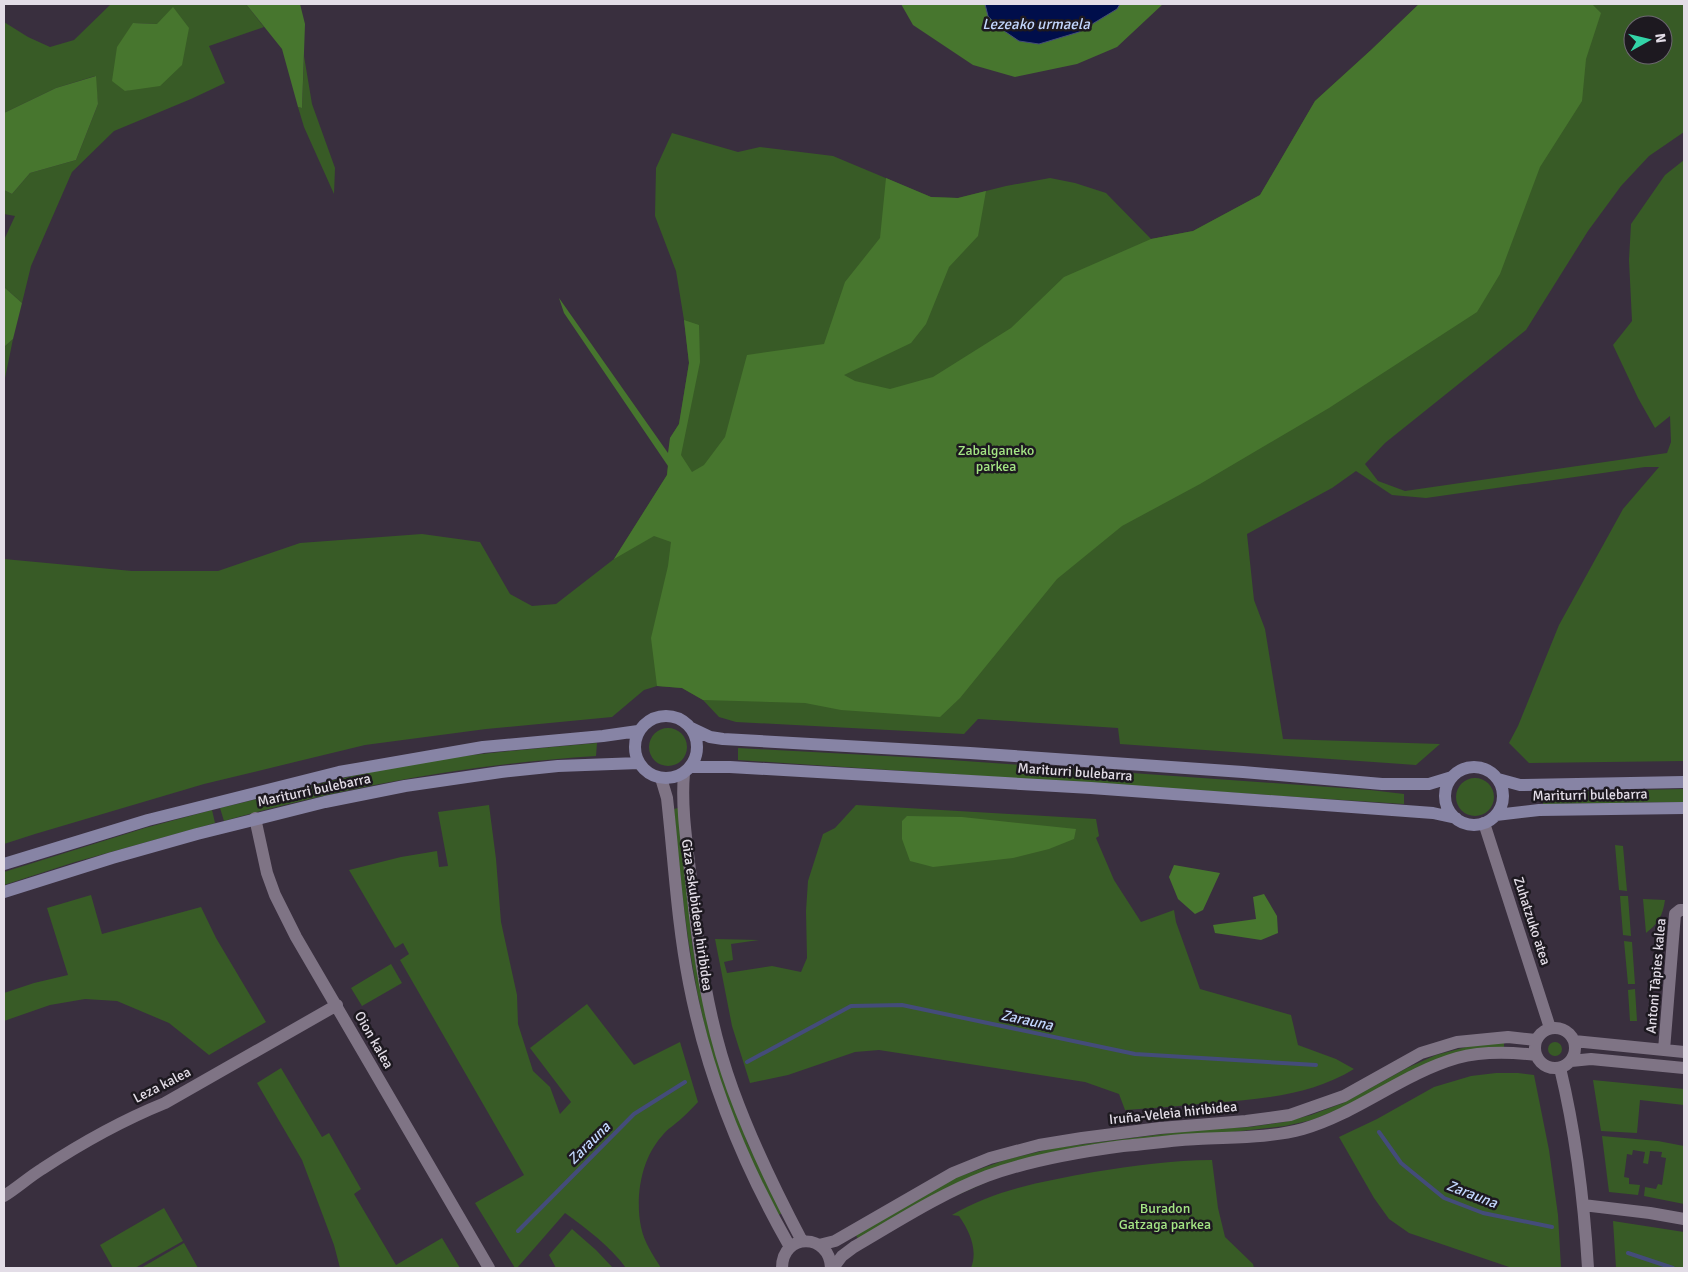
<svg xmlns="http://www.w3.org/2000/svg" width="1688" height="1272" font-family="Signika,sans-serif">
  <rect width="100%" height="100%" fill="#392f3e"/>
  <path fill="#385b26" fill-rule="evenodd" d="M 111,4 L 246,4 L 264,27 L 209,46 L 225,83 L 191,99 L 114,131 L 72,172 L 31,266 L 22,303 L 4,287 L 4,240 L 15,216 L 4,214 L 4,190 L 12,194 L 30,173 L 76,160 L 98,104 L 95,76 L 56,88 L 4,113 L 4,22 L 28,37 L 50,47 L 74,40 ZM 133,23 L 157,24 L 134,89 L 125,91 Z
    M 1419,4 L 1684,4 L 1684,132 L 1649,156 L 1621,186 L 1588,231 L 1526,330 L 1385,443 L 1365,464 L 1378,481 L 1405,491 L 1667,453 L 1671,442 L 1670,416 L 1655,428 L 1638,398 L 1613,345 L 1632,321 L 1629,260 L 1631,224 L 1665,175 L 1684,160 L 1684,761 L 1529,763 L 1509,743 L 1518,726 L 1559,625 L 1623,509 L 1659,467 L 1645,467 L 1426,498 L 1392,495 L 1356,471 L 1332,488 L 1247,534 L 1254,600 L 1265,629 L 1283,739 L 1440,744 L 1416,765 L 1120,744 L 1118,728 L 978,719 L 964,734 L 736,722 L 719,717 L 703,700 L 682,688 L 657,686 L 644,690 L 612,717 L 486,729 L 365,745 L 204,784 L 35,834 L 4,844 L 4,559 L 132,571 L 218,571 L 300,543 L 422,534 L 480,542 L 510,594 L 532,606 L 556,604 L 614,559 L 667,475 L 670,438 L 679,424 L 689,363 L 684,320 L 676,271 L 655,216 L 656,168 L 672,133 L 738,152 L 760,147 L 833,156 L 931,197 L 958,198 L 1006,186 L 1050,178 L 1075,183 L 1106,193 L 1151,239 L 1193,231 L 1260,195 L 1315,101 L 1371,50 ZM 1633,25 L 1663,25 L 1663,55 L 1633,55 Z
    M 304,56 L 312,104 L 335,168 L 334,194 L 304,127 L 298,107 L 302,108 Z
    M 13,339 L 4,383 L 4,347 Z
    M649 747a19 19 0 1 1 38 0a19 19 0 1 1-38 0Z
    M 597,743 L 596,756 C 470,764 345,787 224,821 L 220,808 C 291,791 363,771 435,760 C 489,752 543,748 597,743 Z
    M 738,748 L 923,758 L 1370,790 L 1404,794 L 1404,804 L 738,760 Z
    M1456 797a19 19 0 1 1 38 0a19 19 0 1 1-38 0Z
    M 1684,789 L 1684,802 L 1543,804 L 1543,792 Z
    M 489,805 L 496,859 L 501,922 L 517,995 L 518,1024 L 533,1071 L 550,1087 L 560,1114 L 571,1102 L 530,1048 L 587,1004 L 634,1065 L 680,1042 L 698,1102 C 693,1107 688,1113 682,1118 C 676,1124 667,1129 662,1136 C 641,1159 635,1197 641,1227 C 644,1242 653,1255 661,1268 L 626,1268 C 610,1246 587,1229 565,1213 L 517,1268 L 515,1268 L 475,1203 L 524,1175 L 400,960 L 409,954 L 403,943 L 395,948 L 349,870 L 401,857 L 437,851 L 439,867 L 448,866 L 438,812 Z
    M 856,805 L 1096,819 L 1099,836 L 1096,838 L 1114,880 L 1141,922 L 1174,910 L 1176,922 L 1200,989 L 1291,1015 L 1298,1045 L 1336,1059 L 1354,1069 C 1310,1096 1260,1099 1210,1103 C 1182,1106 1154,1108 1125,1110 L 1119,1094 L 1085,1082 L 879,1050 L 855,1052 L 788,1075 L 750,1083 L 732,1026 L 715,939 L 759,940 L 731,944 L 733,960 L 724,962 L 727,973 L 772,966 L 801,972 L 807,958 L 806,911 L 808,881 L 823,834 L 835,828 Z
    M 678,808 L 692,943 L 701,993 L 729,1094 L 748,1144 L 782,1213 L 777,1216 C 758,1176 738,1136 724,1094 C 693,1002 682,905 674,809 Z
    M 212,810 L 215,823 L 75,862 L 4,885 L 4,872 L 145,828 Z
    M 1615,845 L 1623,846 L 1627,891 L 1619,890 Z
    M 91,895 L 102,934 L 201,907 L 216,938 L 266,1022 L 209,1055 L 169,1023 L 117,1001 L 85,999 L 50,1005 L 4,1021 L 4,993 L 34,983 L 68,975 L 47,908 Z
    M 1620,896 L 1628,896 L 1631,936 L 1623,935 Z
    M 1643,899 L 1665,900 C 1663,915 1658,924 1646,933 Z
    M 1624,941 L 1632,942 L 1635,984 L 1628,984 Z
    M 391,964 L 402,983 L 362,1006 L 351,988 Z
    M 1635,989 L 1637,1021 L 1630,1021 L 1628,990 Z
    M 1504,1042 L 1504,1047 L 1475,1049 L 1344,1107 L 1312,1120 L 1285,1126 L 1055,1152 L 858,1239 L 856,1235 L 955,1178 L 1005,1160 L 1054,1148 L 1194,1130 L 1250,1127 L 1284,1122 L 1311,1115 L 1343,1103 L 1407,1068 L 1436,1055 L 1474,1045 Z
    M1548 1049a7 7 0 1 1 14 0a7 7 0 1 1-14 0Z
    M 281,1068 L 322,1137 L 329,1133 L 361,1189 L 354,1194 L 396,1265 L 442,1238 L 460,1268 L 340,1268 L 334,1245 L 302,1160 L 257,1083 Z
    M 1496,1073 L 1518,1073 L 1534,1075 L 1549,1150 L 1558,1215 L 1561,1268 L 1512,1268 L 1409,1233 L 1389,1219 L 1374,1198 L 1339,1137 L 1377,1119 L 1434,1087 L 1471,1076 Z
    M 1593,1080 L 1684,1089 L 1684,1105 L 1640,1100 L 1637,1133 L 1601,1131 Z
    M 1602,1136 L 1658,1141 L 1684,1146 L 1684,1204 L 1644,1196 L 1645,1187 L 1656,1189 L 1658,1184 L 1662,1185 L 1666,1158 L 1661,1157 L 1662,1152 L 1650,1151 L 1648,1164 L 1643,1163 L 1645,1152 L 1633,1150 L 1632,1155 L 1627,1154 L 1624,1177 L 1629,1178 L 1629,1184 L 1640,1185 L 1638,1195 L 1609,1192 Z
    M 1212,1160 L 1218,1208 L 1225,1237 L 1253,1264 L 1254,1268 L 971,1268 C 978,1250 970,1232 959,1216 L 952,1215 C 996,1189 1045,1181 1094,1172 C 1133,1166 1173,1160 1212,1160 Z
    M 164,1208 L 183,1241 L 135,1268 L 113,1268 L 100,1245 Z
    M 1613,1221 L 1684,1232 L 1684,1268 L 1616,1268 Z
    M 572,1229 L 596,1250 L 613,1268 L 556,1268 L 549,1255 Z
    M 184,1243 L 198,1268 L 141,1268 Z"/>
  <path fill="#47762e" d="M 246,4 L 300,4 L 305,24 L 302,108 L 298,107 L 282,49 Z
    M 901,4 L 985,4 L 988,16 L 1117,9 L 1120,4 L 1163,4 L 1117,47 L 1077,64 L 1015,77 L 973,65 L 913,25 Z
    M 1419,4 L 1592,4 L 1601,13 L 1586,59 L 1582,101 L 1540,167 L 1500,274 L 1477,312 L 1329,408 L 1200,484 L 1122,526 L 1057,579 L 960,698 L 940,717 L 841,710 L 805,703 L 703,700 L 682,688 L 657,686 L 651,638 L 668,566 L 671,542 L 654,536 L 614,559 L 667,475 L 668,466 L 564,313 L 559,298 L 668,453 L 670,438 L 679,424 L 689,363 L 684,320 L 699,325 L 700,362 L 681,455 L 692,472 L 704,465 L 725,437 L 747,355 L 824,344 L 845,282 L 880,238 L 886,178 L 931,197 L 958,198 L 986,191 L 978,236 L 949,267 L 926,324 L 911,343 L 844,375 L 855,381 L 890,389 L 933,377 L 1011,328 L 1064,277 L 1151,239 L 1193,231 L 1260,195 L 1315,101 L 1371,50 Z
    M 173,7 L 189,28 L 182,65 L 160,86 L 125,91 L 112,81 L 117,47 L 133,23 L 157,24 Z
    M 96,76 L 98,104 L 76,160 L 30,173 L 12,194 L 4,190 L 4,113 L 56,88 Z
    M 4,287 L 22,303 L 13,339 L 4,347 Z
    M 907,816 L 962,817 L 1076,829 L 1074,839 L 1049,849 L 1013,858 L 933,867 L 910,861 L 902,839 L 902,821 Z
    M 1174,865 L 1220,873 L 1203,910 L 1195,914 L 1178,899 L 1169,877 Z
    M 1264,894 L 1277,916 L 1278,933 L 1261,940 L 1215,933 L 1213,925 L 1256,919 L 1253,897 Z"/>
  <path fill="#000e4b" stroke="#444c7a" d="M 985,4 L 1120,4 L 1117,9 L 1079,32 L 1039,44 L 1019,41 L 997,26 L 988,16 Z"/>
  <g fill="none" stroke-linecap="round" stroke-linejoin="round">
    <path stroke="#444c7a" stroke-width="4" d="M 747,1062 L 851,1006 L 902,1005 L 1135,1054 L 1316,1065
      M 1379,1132 L 1401,1163 L 1444,1198 L 1483,1213 L 1552,1227
      M 518,1231 L 634,1114 L 685,1082
      M 1628,1253 L 1673,1268"/>
    <path stroke="#7f7485" stroke-width="12" d="M 684,773 C 681,808 687,844 691,879 C 698,950 708,1022 733,1090 C 752,1142 776,1192 802,1241
      M 661,778 L 667,798 C 674,860 677,922 689,983 C 707,1076 743,1165 790,1247
      M 255,818 L 267,873 L 275,895 L 296,937 L 489,1268
      M 1484,823 L 1550,1028
      M1535 1048a20 20 0 1 1 40 0a20 20 0 1 1-40 0Z
      M 1574,1041 L 1684,1052
      M 1664,1050 L 1675,914 L 1680,910 L 1684,910
      M 1571,1061 L 1591,1059 L 1684,1068
      M 1560,1068 C 1576,1134 1584,1201 1588,1268
      M 4,1196 C 17,1188 29,1177 42,1169 C 80,1144 123,1120 165,1103 L 337,1005
      M 1583,1205 L 1650,1213 L 1684,1219
      M 819,1245 L 835,1241 L 953,1173 L 990,1158 L 1039,1145 L 1082,1138 L 1160,1128 L 1246,1121 L 1290,1115 L 1344,1096 L 1421,1053 L 1457,1042 L 1508,1037 L 1536,1040
      M 782,1268 C 782,1232 830,1233 831,1268
      M 833,1268 L 842,1256 L 854,1247 C 897,1222 940,1194 987,1176 C 1030,1160 1078,1152 1123,1146 C 1148,1144 1173,1140 1198,1139 C 1233,1137 1270,1138 1303,1129 C 1358,1113 1402,1074 1457,1058 C 1483,1051 1510,1052 1536,1055"/>
    <path stroke="#8784a5" stroke-width="12" d="M635 747a31 31 0 1 1 62 0a31 31 0 1 1-62 0Z
      M 691,728 L 710,737 L 723,739 L 970,753 L 1243,772 L 1382,784 L 1429,784 L 1452,777
      M 691,767 L 730,767 L 1091,788 L 1433,813 L 1456,818
      M1445 796a29 29 0 1 1 58 0a29 29 0 1 1-58 0Z
      M 1498,779 L 1520,785 L 1684,782
      M 1496,815 L 1539,810 L 1684,808
      M 4,864 L 148,820 L 339,772 L 483,747 L 603,736 L 638,731
      M 4,892 L 112,858 L 197,834 L 325,802 L 405,786 L 501,772 L 558,766 L 639,763"/>
  </g>
  <g text-anchor="middle" dominant-baseline="central" stroke-width="5" stroke-linejoin="round" paint-order="stroke">
    <g font-size="14" fill="#a4e584" stroke="#1d1920">
      <text x="996" y="450">Zabalganeko<tspan x="996" dy="16">parkea</tspan></text>
      <text x="1165" y="1208">Buradon<tspan x="1165" dy="16">Gatzaga parkea</tspan></text>
    </g>
    <g font-size="14" fill="#e3dde7" stroke="#1d1920">
      <text transform="translate(1075 772) rotate(4)">Mariturri bulebarra</text>
      <text transform="translate(314 790) rotate(-12)">Mariturri bulebarra</text>
      <text transform="translate(1590 795) rotate(-1)">Mariturri bulebarra</text>
      <text transform="translate(697 915) rotate(82)">Giza eskubideen hiribidea</text>
      <text transform="translate(1532 921) rotate(72)">Zuhatzuko atea</text>
      <text transform="translate(1656 976) rotate(-85)">Antoni Tàpies kalea</text>
      <text transform="translate(374 1040) rotate(60)">Oion kalea</text>
      <text transform="translate(162 1085) rotate(-27)">Leza kalea</text>
      <text transform="translate(1173 1113) rotate(-6)">Iruña-Veleia hiribidea</text>
    </g>
    <g font-size="15" font-style="italic" fill="#c2d6fd" stroke="#1d1920">
      <text x="1036" y="24">Lezeako urmaela</text>
      <text transform="translate(1027 1020) rotate(12)">Zarauna</text>
      <text transform="translate(589 1143) rotate(-45)">Zarauna</text>
      <text transform="translate(1472 1194) rotate(21)">Zarauna</text>
    </g>
  </g>
  <rect width="1688" height="1272" fill="none" stroke="#e3dde7" stroke-width="10"/>
  <g transform="translate(1648 40) rotate(82)"><circle r="24" fill="#1d1920" stroke="#6c6770"/>
  <path d="M0-4L9 19L0 12L-9 19Z" fill="#33d4a8"/>
  <text y="-8" font-size="14" font-weight="bold" text-anchor="middle" fill="#e3dde7">N</text>
  </g>
</svg>
